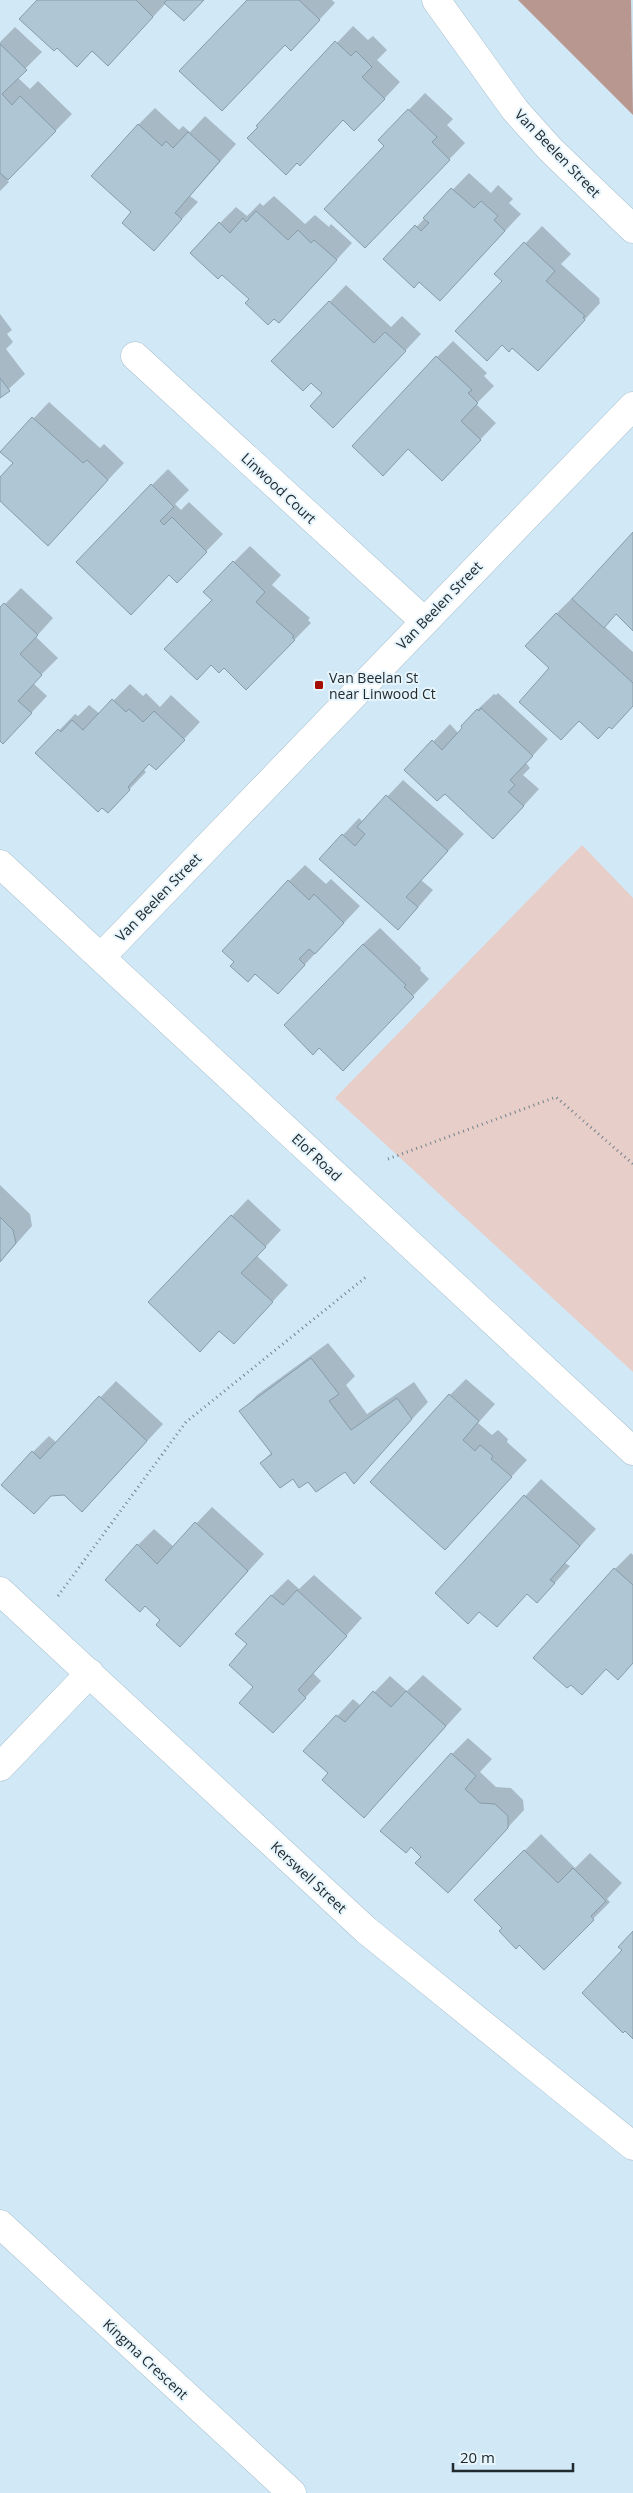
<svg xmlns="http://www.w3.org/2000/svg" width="633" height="2493" font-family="'Open Sans',sans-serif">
  <rect width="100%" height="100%" fill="#d1e8f6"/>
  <path fill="#e7cec9" d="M 582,845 L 633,898 L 633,1372 L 335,1098 Z"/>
  <path fill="#b89791" d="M 518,0 L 631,0 L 633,115 Z"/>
  <path fill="#0003" d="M 39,0 L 203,0 L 166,3 L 124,48 Z
    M 249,0 L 332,0 L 335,3 L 307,33 Z
    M 353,26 L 368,40 L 373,36 L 387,50 L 377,60 L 400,82 L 371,113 L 344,119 L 260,127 L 258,126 Z
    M 15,27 L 42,52 L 17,77 L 30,89 L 38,81 L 72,114 L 7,180 L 9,182 L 0,191 L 0,42 Z
    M 425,93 L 453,119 L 447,125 L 465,143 L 381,230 L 386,146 L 380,140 Z
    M 155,108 L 179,130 L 183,126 L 190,132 L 205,116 L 236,144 L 190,196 L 198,202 L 154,249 L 133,212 L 138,125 Z
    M 469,173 L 491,193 L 498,185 L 513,199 L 509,203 L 521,214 L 456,283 L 419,280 L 385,259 Z
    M 274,196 L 305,224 L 315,215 L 329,227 L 331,224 L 352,243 L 295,305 L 251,299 L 220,223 L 236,207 L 247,216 L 260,203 L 263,206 Z
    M 542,226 L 571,254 L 561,264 L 600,299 L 599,300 L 600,303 L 554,353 L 503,281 L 496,274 Z
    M 346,285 L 391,327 L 402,316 L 421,334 L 350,410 L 324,393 L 311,381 L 273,361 Z
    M 0,314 L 12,330 L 7,334 L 13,342 L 6,349 L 25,374 L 0,397 Z
    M 453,341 L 487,373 L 484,376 L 494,386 L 476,404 L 496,423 L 458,463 L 437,357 Z
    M 49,402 L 100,448 L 104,444 L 124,463 L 48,544 L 0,500 L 0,479 L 15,462 L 2,452 Z
    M 168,469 L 189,490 L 175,504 L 181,510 L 189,502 L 223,534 L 193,565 L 170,574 L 152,485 Z
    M 633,534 L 633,629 L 616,613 L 604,626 L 633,652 L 633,706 L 551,668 L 556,614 L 573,597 L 574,599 Z
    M 250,546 L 281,575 L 272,585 L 310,618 L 308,620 L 311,623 L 246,689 L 214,600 L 234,562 Z
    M 21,588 L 53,618 L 36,637 L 58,658 L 33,683 L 47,696 L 19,726 L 0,740 L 0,609 Z
    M 130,684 L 143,696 L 146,693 L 160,707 L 171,695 L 200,722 L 172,752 L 150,763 L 144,770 L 146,772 L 124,795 L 37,753 L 75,714 L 78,716 L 89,705 L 100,714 Z
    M 498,693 L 548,739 L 526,763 L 530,768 L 523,775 L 539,789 L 510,821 L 445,792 L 406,770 L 450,724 L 459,734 L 477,710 L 494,694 L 496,695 Z
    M 403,780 L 464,834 L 421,880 L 433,890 L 414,912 L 343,835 L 359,818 L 363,822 Z
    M 305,865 L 326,884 L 331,879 L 360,906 L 294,976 L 289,881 Z
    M 380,928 L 421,968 L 420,970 L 429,979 L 359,1053 L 363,944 Z
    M 0,1185 L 30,1214 L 32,1226 L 0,1262 Z
    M 248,1199 L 281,1230 L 257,1256 L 288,1285 L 250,1326 L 220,1330 L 150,1302 Z
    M 328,1343 L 355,1376 L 346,1385 L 367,1414 L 414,1382 L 428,1402 L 354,1482 L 345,1470 L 308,1480 L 293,1477 L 261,1463 L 272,1452 L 241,1412 L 257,1395 Z
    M 466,1379 L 495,1404 L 478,1423 L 492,1435 L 498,1430 L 508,1439 L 507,1442 L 527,1460 L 445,1549 L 450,1395 Z
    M 116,1381 L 163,1424 L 98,1494 L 64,1493 L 33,1452 L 49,1436 L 57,1443 Z
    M 541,1479 L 596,1529 L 565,1563 L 570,1566 L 553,1585 L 480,1610 L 436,1593 Z
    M 212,1507 L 264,1554 L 180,1646 L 138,1545 L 154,1529 L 174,1547 Z
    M 631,1553 L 633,1555 L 633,1663 L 615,1569 Z
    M 314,1575 L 362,1618 L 313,1673 L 321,1681 L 289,1715 L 255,1687 L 249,1644 L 271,1596 L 288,1579 L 299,1589 Z
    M 423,1675 L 462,1709 L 364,1816 L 330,1773 L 305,1751 L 353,1699 L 361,1706 L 390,1676 L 407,1691 Z
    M 468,1738 L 492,1759 L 480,1772 L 496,1787 L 511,1788 L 523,1800 L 524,1810 L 464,1875 L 422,1857 L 411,1846 L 452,1754 Z
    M 541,1834 L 575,1868 L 590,1853 L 622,1883 L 607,1899 L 610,1902 L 544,1968 L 476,1900 Z"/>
  <path fill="#afc6d4" stroke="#869ca9" d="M 37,0 L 136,0 L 153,17 L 108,66 L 92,51 L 77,67 L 57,48 L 54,51 L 19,19 Z
    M 167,0 L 204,0 L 184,21 L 164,3 Z
    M 247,0 L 299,0 L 320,20 L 291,51 L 285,45 L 222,111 L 179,71 Z
    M 335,41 L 351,56 L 356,51 L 372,67 L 362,77 L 385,99 L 354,131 L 343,120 L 300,166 L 297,163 L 286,175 L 247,138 L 258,127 L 256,126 Z
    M 0,44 L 27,70 L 2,94 L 12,105 L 20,96 L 56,131 L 8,180 L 0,173 Z
    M 408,109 L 437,137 L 432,142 L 450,160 L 365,248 L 324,209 L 384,146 L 378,140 Z
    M 138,124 L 162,146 L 166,141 L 173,148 L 188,132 L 220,161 L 175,213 L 182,219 L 154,251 L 122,223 L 131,212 L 91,176 Z
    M 451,188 L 474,208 L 481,201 L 498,216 L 494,220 L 505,231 L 440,301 L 419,282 L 414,288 L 383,259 L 415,225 L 421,231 L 429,223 L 423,218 Z
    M 256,211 L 288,240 L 298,230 L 311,243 L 314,240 L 337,260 L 279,323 L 274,319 L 268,325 L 245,303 L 249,299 L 222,275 L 218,279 L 190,253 L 219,222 L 230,233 L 243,218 L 246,222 Z
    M 524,242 L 555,271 L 546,281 L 585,316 L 583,317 L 585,320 L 538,371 L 512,348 L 509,352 L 502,345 L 487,361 L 455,331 L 502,281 L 494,274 Z
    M 329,301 L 374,343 L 385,332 L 406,351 L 333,428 L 310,406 L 322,393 L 311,383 L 303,391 L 271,361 Z
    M 436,356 L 472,390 L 468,393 L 478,403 L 461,421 L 481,440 L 442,481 L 408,449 L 383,476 L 352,446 Z
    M 0,378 L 10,391 L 0,398 Z
    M 32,417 L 83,463 L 87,460 L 108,480 L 48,546 L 0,501 L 0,477 L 13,463 L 0,452 Z
    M 151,484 L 174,507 L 160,521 L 164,525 L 172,517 L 207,552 L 177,583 L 169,575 L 131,615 L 76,562 Z
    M 633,532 L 633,631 L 616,614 L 604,628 L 572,599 Z
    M 233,561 L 265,592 L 256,602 L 294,636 L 292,637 L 295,640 L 246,690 L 224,668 L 219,673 L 211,665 L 197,680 L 164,649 L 212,600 L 203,592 Z
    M 4,603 L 38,635 L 20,654 L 42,675 L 18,701 L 32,713 L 3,744 L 0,741 L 0,607 Z
    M 556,613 L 633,683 L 633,706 L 612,729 L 609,727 L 598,739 L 579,721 L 561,740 L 519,702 L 549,668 L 525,646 Z
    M 112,699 L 126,712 L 129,709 L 143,722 L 154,711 L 185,740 L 156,770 L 149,764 L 128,787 L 130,790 L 108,813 L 102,808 L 98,812 L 35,753 L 58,729 L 61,732 L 72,720 L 83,730 Z
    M 481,708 L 533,756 L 510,780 L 515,785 L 508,792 L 524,806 L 493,839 L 445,794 L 437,801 L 404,770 L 432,740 L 442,750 L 462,728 L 461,726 L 477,709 L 479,711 Z
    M 386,795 L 448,851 L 406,897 L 418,907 L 398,930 L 319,859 L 342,834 L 355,846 L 365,834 L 357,827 Z
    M 288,880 L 309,900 L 314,894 L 344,923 L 315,954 L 309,949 L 299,959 L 305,965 L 278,994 L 255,974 L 248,982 L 230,966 L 234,962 L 222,951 Z
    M 363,944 L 406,985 L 404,987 L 414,997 L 343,1071 L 319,1048 L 313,1055 L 284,1025 Z
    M 231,1215 L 266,1247 L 241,1273 L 273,1302 L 234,1344 L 219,1331 L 200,1352 L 148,1302 Z
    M 0,1217 L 13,1230 L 16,1243 L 0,1262 Z
    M 311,1358 L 339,1394 L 329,1401 L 351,1430 L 397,1398 L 412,1419 L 354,1484 L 345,1472 L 316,1492 L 308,1482 L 299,1488 L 293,1479 L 280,1488 L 260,1463 L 272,1454 L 239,1411 Z
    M 449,1394 L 479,1421 L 463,1440 L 475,1451 L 480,1445 L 493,1456 L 491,1459 L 512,1477 L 445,1550 L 370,1482 Z
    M 99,1396 L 147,1441 L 82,1512 L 64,1495 L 51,1496 L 34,1514 L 1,1485 L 32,1451 L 40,1459 Z
    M 524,1495 L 580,1546 L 550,1580 L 555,1583 L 537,1603 L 527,1594 L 497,1627 L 479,1612 L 468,1624 L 435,1593 Z
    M 195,1522 L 248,1571 L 180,1647 L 156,1625 L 160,1620 L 145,1606 L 140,1612 L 105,1580 L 137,1544 L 157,1564 Z
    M 614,1568 L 633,1585 L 633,1663 L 618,1680 L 606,1669 L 582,1695 L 571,1685 L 567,1688 L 533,1658 Z
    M 297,1590 L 347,1636 L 298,1690 L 306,1698 L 273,1733 L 239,1703 L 253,1687 L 229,1665 L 247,1644 L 235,1634 L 271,1595 L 283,1605 Z
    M 373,1691 L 391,1707 L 406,1691 L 446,1726 L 364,1818 L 322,1780 L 328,1773 L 303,1751 L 336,1715 L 345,1722 Z
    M 451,1753 L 476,1776 L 465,1789 L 480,1803 L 495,1804 L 508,1816 L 508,1828 L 448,1893 L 415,1863 L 421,1857 L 411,1847 L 406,1853 L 380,1831 Z
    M 524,1850 L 558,1883 L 573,1868 L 606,1901 L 591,1916 L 594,1920 L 544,1970 L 519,1945 L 516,1949 L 499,1931 L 502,1928 L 474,1900 Z
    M 633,1931 L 633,2039 L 625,2031 L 623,2033 L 582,1993 L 622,1950 L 618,1947 Z"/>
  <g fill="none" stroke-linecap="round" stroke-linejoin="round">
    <defs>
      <path id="minor" d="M 436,0 L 515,110 L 551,150 L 633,229
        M 135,356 L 423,620
        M 101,957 L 633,406
        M 0,1591 L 366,1930 L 633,2146
        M 0,1767 L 90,1673
        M 0,2224 L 292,2493"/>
      <path id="tertiary" d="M 0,864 L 633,1451"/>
    </defs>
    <use href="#minor" stroke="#aac1cf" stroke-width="29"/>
    <use href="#tertiary" stroke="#aac1cf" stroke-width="29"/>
    <path stroke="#73838c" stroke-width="3" stroke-dasharray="1 4" stroke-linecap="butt" d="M 388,1159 L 556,1097 L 633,1164
      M 58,1596 L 186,1422 L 366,1277"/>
    <use href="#minor" stroke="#fff" stroke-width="28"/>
    <use href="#tertiary" stroke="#fff" stroke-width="28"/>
  </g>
  <rect fill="#a30e00" stroke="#e6f4fc" stroke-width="2" x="314" y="680" width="10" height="10" rx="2.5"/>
  <g text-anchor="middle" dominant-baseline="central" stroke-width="4" stroke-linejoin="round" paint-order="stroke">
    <g font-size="14" fill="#212a2f" stroke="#e6f4fc">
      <text transform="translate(558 153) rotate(46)">Van Beelen Street</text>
      <text transform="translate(279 488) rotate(43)">Linwood Court</text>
      <text transform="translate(439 605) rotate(-46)">Van Beelen Street</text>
      <text transform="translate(158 897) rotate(-46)">Van Beelen Street</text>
      <text transform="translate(317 1157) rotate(43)">Elof Road</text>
      <text transform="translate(309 1877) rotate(43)">Kerswell Street</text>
      <text transform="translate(146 2359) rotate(43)">Kingma Crescent</text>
    </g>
    <g font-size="14" fill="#212a2f" stroke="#e6f4fc" text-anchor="start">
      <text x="329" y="677">Van Beelan St<tspan x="329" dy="16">near Linwood Ct</tspan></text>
    </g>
  </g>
  <path d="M453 2463v8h120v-8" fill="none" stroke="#212a2f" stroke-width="2.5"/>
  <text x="460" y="2463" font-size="15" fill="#212a2f" stroke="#e6f4fc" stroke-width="4" paint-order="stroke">20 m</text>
</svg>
